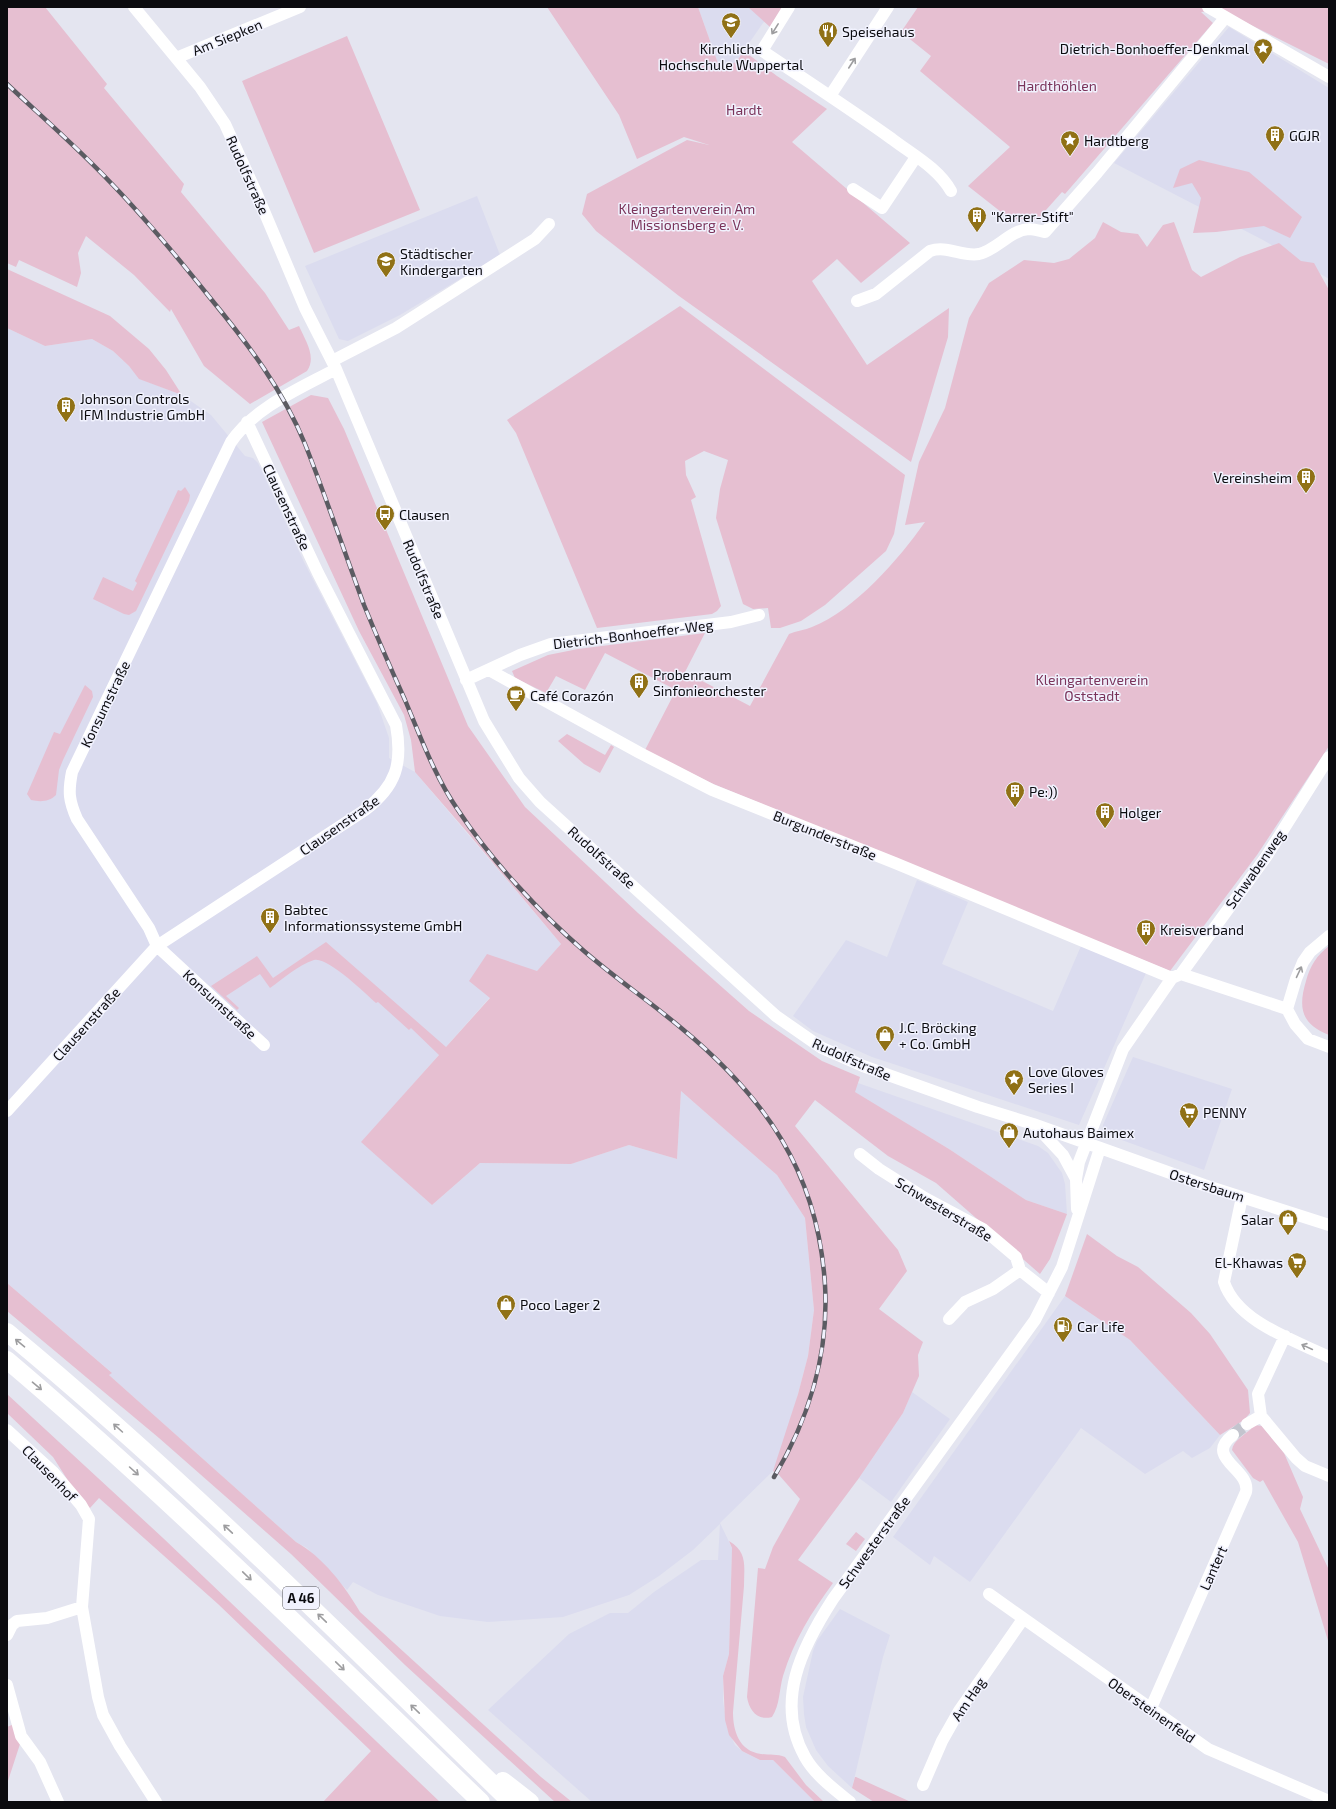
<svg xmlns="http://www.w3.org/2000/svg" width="1336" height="1809" font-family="'Exo 2',sans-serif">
  <rect width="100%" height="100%" fill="#e4e5f0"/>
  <path fill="#dbdcef" d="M 698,7 L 783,7 L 763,23 L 736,62 L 720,69 Z
    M 1229,27 L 1329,88 L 1329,279 L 1263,240 L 1114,163 Z
    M 477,196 L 500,255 L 400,315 L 348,341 L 339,339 L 305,266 Z
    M 7,328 L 45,346 L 92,339 L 113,351 L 129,366 L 140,379 L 182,395 L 211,415 L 245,456 L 253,458 L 258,463 L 304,562 L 377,703 L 389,738 L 389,758 L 415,772 L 561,944 L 537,971 L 490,997 L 362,1142 L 432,1205 L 480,1163 L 571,1164 L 629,1145 L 677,1159 L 681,1091 L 777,1175 L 805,1218 L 814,1310 L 808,1356 L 798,1394 L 783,1447 L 773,1471 L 720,1523 L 732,1548 L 729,1654 L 723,1676 L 723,1701 L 727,1728 L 735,1745 L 742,1751 L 760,1760 L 773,1760 L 815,1802 L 592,1802 L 488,1710 L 569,1634 L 610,1613 L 628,1613 L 654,1592 L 701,1560 L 718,1560 L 720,1524 L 693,1550 L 659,1576 L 629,1595 L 563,1617 L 488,1622 L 440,1616 L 378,1595 L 353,1582 L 347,1590 L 307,1548 L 296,1542 L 109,1375 L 111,1372 L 7,1283 Z
    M 917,880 L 968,902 L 942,964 L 1053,1011 L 1081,946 L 1146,973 L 1079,1125 L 872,1057 L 813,1031 L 793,1016 L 846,940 L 887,957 Z
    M 1133,1057 L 1232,1089 L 1204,1170 L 1108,1135 L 1103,1130 L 1103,1125 Z
    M 858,1083 L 1038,1146 L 1048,1153 L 1062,1173 L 1065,1184 L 1067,1214 L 1026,1200 L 949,1149 L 854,1092 Z
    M 1065,1296 L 1130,1340 L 1220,1435 L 1210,1448 L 1192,1458 L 1183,1451 L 1145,1474 L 1081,1428 L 970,1582 L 934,1556 L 930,1565 L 893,1537 Z
    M 912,1392 L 950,1419 L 891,1502 L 859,1478 L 903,1413 Z
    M 840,1609 L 890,1635 L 883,1657 L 852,1788 L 828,1766 L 816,1750 L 806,1727 L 804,1714 L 803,1697 L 813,1651 L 817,1641 Z"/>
  <path fill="#e6bfd1" d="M 7,7 L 45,7 L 107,84 L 104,88 L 184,184 L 181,192 L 265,293 L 289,330 L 299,326 C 305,340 317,357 307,371 L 250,404 L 204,366 L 171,309 L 170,312 L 134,275 L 86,236 L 78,253 L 81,273 L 77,287 L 19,260 L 16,267 L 7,263 Z
    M 547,7 L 698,7 L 720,69 L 736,62 L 744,51 L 777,76 L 827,109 L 792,142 L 910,243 L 861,283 L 837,259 L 812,281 L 867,365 L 949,308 L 948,337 L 911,462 L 679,296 L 596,231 L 582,214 L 587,194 L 687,140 L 709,145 L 684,137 L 637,159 L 619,115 Z
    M 748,7 L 783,7 L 770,27 Z
    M 918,7 L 1329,7 L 1329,64 L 1221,10 L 1201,12 L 1213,23 L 1065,194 L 1062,192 L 1038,219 L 1010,219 L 968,186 L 1010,147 L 920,71 L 931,56 L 901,32 Z
    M 347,36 L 420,210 L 314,253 L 242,81 Z
    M 1199,160 L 1249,172 L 1302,217 L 1290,238 L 1264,226 L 1216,232 L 1193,233 L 1201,198 L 1192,183 L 1173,188 L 1180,169 Z
    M 1103,222 L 1121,232 L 1138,234 L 1147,247 L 1163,225 L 1174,222 L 1192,270 L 1201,277 L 1240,257 L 1279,243 L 1301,261 L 1314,263 L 1329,290 L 1329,746 L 1257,855 L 1170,971 L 711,783 L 645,750 L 676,690 L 605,653 L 585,690 L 556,676 L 546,693 L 515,678 L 512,671 L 548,655 L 578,649 L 705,633 L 685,672 L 750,706 L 789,634 C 796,631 805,630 812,627 C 855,610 899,559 925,522 L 905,525 L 919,462 L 945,408 L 969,318 L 989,283 L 1024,260 L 1054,263 L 1069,259 L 1095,238 Z
    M 7,269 L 110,316 L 149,349 L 166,370 L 182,395 L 139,379 L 129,366 L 113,351 L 92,339 L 45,346 L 7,328 Z
    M 680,306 L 905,475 L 894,534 L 886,551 L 825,605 L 801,621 L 780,628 L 771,628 L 768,608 L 753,609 L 743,604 L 716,518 L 720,489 L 728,460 L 704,451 L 685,461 L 686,475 L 696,497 L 691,500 L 721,606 L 717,611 L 712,614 L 597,628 L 516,433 L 507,420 Z
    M 311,395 L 328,398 L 344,429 L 468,726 L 525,807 L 638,913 L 749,1011 L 822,1061 L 860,1077 L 855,1092 L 949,1149 L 1026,1200 L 1067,1214 L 1050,1259 L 1040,1274 L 936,1183 L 888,1156 L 815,1100 L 795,1126 L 898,1250 L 907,1271 L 879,1309 L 923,1342 L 918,1355 L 919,1376 L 903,1413 L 859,1478 L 798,1560 L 833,1583 C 811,1613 794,1640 783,1676 C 779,1690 780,1705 772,1717 C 757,1721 749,1710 747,1697 L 758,1568 L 765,1569 L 773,1547 L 800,1499 L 779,1475 L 773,1471 L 798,1394 L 808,1356 L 814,1310 L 805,1218 L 777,1175 L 681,1091 L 677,1159 L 629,1145 L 571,1164 L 480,1163 L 432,1205 L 361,1142 L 439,1055 L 411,1028 L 409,1030 L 378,1002 L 376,1003 C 365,993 327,956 314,960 C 298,965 283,979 270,988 L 260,974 L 226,996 L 239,1008 L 237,1010 L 211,986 L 257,956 L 273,978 L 326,942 L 446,1047 L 490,998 L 469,981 L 487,954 L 537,971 L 561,944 L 467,832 L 415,772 L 411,740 L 404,715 L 359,631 L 262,422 Z
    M 185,487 L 190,495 L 189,501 L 136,611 L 129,615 L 124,614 L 93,599 L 103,577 L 133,591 L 137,583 L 135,581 L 178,490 L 181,491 Z
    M 85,685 L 92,691 L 93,697 L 63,760 L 59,770 L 56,795 C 49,802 40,802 31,800 L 27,794 L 54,732 L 60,734 Z
    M 567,734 L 605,755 L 611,745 L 614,747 L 600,773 L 584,764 L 558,741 Z
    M 1329,946 L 1329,1035 C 1301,1024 1298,1008 1306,981 C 1310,966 1317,955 1329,946 Z
    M 1087,1234 L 1117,1256 L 1138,1267 L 1191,1313 L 1210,1334 L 1248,1390 L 1250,1413 L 1244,1420 L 1220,1435 L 1130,1340 L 1065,1296 Z
    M 7,1283 L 112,1373 L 109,1375 L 296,1542 C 323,1557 345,1586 360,1612 L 541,1777 L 572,1802 L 555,1802 L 405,1665 L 291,1554 L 159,1438 L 7,1311 Z
    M 7,1394 L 163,1538 L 440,1802 L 323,1802 L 371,1751 L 218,1604 L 99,1498 L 90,1508 L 81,1501 L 53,1457 L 7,1413 Z
    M 1255,1425 L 1262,1426 L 1284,1453 L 1303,1497 L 1300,1509 L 1329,1570 L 1329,1644 L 1298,1542 L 1263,1480 L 1260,1482 L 1253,1478 L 1232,1450 C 1233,1441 1244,1435 1251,1429 L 1250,1428 Z
    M 856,1532 L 865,1539 L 856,1551 L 846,1544 Z
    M 729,1541 C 748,1552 744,1567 744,1586 L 733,1712 C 733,1731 739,1751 761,1754 C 769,1755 777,1754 785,1757 L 806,1785 L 824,1802 L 815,1802 L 773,1760 L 760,1760 L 742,1751 L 729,1735 L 725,1720 L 723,1676 L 729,1654 L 732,1548 Z
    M 14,1724 L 20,1744 L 7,1784 L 7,1727 Z
    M 855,1777 L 856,1777 L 911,1802 L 874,1802 L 852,1788 Z"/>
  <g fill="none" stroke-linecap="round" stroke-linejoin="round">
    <path stroke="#c3c4ce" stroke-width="12" stroke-dasharray="12 6" stroke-linecap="butt" d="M 1233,1435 L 1247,1424"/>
    <path stroke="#fff" stroke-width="12" d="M 134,7 L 200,87 L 225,124 L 256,192 L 305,308 L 336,369 L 484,721 L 519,778 L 540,802 L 776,1016 L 822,1048 L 863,1066 L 978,1107 L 1033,1124 L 1204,1185 L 1329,1225
      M 789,7 L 763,49 L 764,52 C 807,81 850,109 892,139 C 913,155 938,168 951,191
      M 1208,7 L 1329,77
      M 176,58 L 300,7
      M 830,96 L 888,7
      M 853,189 L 882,208 L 916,157
      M 857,301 L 876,294 L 930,251 C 947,245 962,257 979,254 C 997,250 1010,230 1029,229 C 1034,229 1040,231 1045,232 L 1097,173 L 1225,18
      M 332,361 L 396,328 L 535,239 L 549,224
      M 489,670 L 640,753 L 712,790 L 895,863 L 1172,978
      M 466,680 L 520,655 L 551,644 L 731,622 L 759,615
      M 1329,936 L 1310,952 L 1303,962 L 1296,979 L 1287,1009 L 1295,1024 L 1308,1039 L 1329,1047
      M 1181,974 L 1287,1009
      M 264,1045 L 157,946 L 149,928 L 77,819 C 69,801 68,792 72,772 L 231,442 C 255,407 299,389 336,369
      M 7,1111 L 157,946 L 365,810 C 396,786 403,764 396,725 L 318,573 L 247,422
      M 1036,1126 L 1063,1155 L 1076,1179
      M 860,1154 L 879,1169 L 925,1198 L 983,1229 L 1016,1257 L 1020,1270
      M 1242,1197 L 1224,1282 C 1237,1322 1294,1340 1329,1357
      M 1077,1209 L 1076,1179 L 1079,1162 L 1123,1049 L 1172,978 L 1181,974 L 1266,857 L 1329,757
      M 949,1319 L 965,1302 L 993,1289 L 1020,1270 L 1049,1293
      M 1285,1336 L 1258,1394 L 1261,1416 L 1296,1458 L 1305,1466 L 1329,1476
      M 1247,1424 L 1261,1416
      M 7,1430 L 53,1472 L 81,1505 L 89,1519 L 82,1607 L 98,1697 L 103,1715 L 120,1746 L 156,1802
      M 989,1594 L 1208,1749 L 1329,1801
      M 7,1635 L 12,1625 L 17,1621 L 47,1618 L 82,1607
      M 7,1685 L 21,1736 L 40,1762 L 58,1802
      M 1151,1708 L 1246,1492 C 1251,1469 1203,1458 1233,1435
      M 923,1785 L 942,1741 L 959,1711 L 1023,1619
      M 850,1802 C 834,1789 815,1775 805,1757 C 774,1702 802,1647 833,1599 L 1035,1320 L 1062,1267 L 1100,1148"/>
    <path stroke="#fff" stroke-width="18" d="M 7,1332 C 184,1478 347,1642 511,1802
      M 7,1360 C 172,1500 325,1652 481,1802
      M 503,1781 L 530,1802"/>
    <defs>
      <path id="rail" d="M 7,84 C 41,116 78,148 110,182 C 146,219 179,259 211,299 C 248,344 283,390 305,444 C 326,497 344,551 364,605 C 377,637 391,669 405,700 C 421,738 435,777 458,810 C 490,859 540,913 584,951 C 615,978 649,1001 680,1027 C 765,1097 818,1172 825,1285 C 829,1353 809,1419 774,1477"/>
    </defs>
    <use href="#rail" stroke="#5b5b62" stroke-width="4.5"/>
    <use href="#rail" stroke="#f1f2fe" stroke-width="3" stroke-dasharray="9" stroke-linecap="butt"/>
  </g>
  <defs><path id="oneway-shaft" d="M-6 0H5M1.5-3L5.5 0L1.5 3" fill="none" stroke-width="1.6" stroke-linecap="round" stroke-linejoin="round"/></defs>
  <g stroke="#9d9d9f">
    <use href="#oneway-shaft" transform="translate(775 29) rotate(122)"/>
    <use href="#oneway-shaft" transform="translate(852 63) rotate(-57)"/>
    <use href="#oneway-shaft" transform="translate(1299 972) rotate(-65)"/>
    <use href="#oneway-shaft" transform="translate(20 1343) rotate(-140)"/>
    <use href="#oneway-shaft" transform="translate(1307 1347) rotate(-155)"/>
    <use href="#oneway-shaft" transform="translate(37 1386) rotate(40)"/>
    <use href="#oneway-shaft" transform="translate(118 1428) rotate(-138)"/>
    <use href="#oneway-shaft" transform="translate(134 1471) rotate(42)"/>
    <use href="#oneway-shaft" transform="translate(228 1529) rotate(-137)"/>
    <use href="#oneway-shaft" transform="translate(247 1576) rotate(44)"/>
    <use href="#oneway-shaft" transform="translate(322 1618) rotate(-136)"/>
    <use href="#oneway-shaft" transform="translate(340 1666) rotate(44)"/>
    <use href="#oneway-shaft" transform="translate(415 1709) rotate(-136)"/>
  </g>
  <defs>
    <symbol id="university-pin" viewBox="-11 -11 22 30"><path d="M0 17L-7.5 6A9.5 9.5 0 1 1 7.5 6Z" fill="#907116" stroke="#f1f2fe"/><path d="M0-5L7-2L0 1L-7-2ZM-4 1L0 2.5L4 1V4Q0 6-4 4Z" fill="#fff"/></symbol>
    <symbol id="restaurant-pin" viewBox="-11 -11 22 30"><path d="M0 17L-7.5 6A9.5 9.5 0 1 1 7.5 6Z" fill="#907116" stroke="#f1f2fe"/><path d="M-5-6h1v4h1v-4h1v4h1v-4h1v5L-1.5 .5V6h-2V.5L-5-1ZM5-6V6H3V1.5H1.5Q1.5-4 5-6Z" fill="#fff"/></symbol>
    <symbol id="sight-pin" viewBox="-11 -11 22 30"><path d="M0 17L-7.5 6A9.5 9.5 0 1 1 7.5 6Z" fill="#907116" stroke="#f1f2fe"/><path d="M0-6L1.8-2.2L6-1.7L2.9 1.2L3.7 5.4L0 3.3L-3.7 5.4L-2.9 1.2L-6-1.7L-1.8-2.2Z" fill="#fff"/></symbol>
    <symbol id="building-pin" viewBox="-11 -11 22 30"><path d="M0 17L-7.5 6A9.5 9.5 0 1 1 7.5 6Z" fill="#907116" stroke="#f1f2fe"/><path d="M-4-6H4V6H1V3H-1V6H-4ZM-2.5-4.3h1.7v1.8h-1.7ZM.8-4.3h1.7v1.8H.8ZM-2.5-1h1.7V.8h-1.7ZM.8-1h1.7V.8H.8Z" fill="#fff"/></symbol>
    <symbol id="school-pin" viewBox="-11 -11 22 30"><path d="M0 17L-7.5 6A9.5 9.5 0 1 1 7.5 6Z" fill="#907116" stroke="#f1f2fe"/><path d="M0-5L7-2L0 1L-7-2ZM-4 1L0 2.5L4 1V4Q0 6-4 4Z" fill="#fff"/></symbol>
    <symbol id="bus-pin" viewBox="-11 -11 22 30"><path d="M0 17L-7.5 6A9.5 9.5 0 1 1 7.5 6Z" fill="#907116" stroke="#f1f2fe"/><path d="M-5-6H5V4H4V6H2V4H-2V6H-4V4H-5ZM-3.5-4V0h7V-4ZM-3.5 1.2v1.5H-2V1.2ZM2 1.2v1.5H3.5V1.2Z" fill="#fff"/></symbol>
    <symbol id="cafe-pin" viewBox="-11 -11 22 30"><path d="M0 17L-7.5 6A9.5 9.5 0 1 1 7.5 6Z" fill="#907116" stroke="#f1f2fe"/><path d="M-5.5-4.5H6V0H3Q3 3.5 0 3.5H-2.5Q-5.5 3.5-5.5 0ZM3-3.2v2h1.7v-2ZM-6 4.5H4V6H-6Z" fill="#fff"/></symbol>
    <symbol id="shop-pin" viewBox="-11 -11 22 30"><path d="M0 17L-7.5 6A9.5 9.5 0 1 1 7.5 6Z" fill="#907116" stroke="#f1f2fe"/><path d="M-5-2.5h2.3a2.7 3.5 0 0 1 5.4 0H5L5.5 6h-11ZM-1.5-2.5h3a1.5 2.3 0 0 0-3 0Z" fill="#fff"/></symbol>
    <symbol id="supermarket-pin" viewBox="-11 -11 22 30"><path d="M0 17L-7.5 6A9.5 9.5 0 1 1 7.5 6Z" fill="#907116" stroke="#f1f2fe"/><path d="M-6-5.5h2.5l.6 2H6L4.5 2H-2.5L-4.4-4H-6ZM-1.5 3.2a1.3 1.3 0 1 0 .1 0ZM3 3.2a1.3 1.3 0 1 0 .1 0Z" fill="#fff"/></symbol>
    <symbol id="fuel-pin" viewBox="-11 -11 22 30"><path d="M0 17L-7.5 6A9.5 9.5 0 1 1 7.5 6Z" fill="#907116" stroke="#f1f2fe"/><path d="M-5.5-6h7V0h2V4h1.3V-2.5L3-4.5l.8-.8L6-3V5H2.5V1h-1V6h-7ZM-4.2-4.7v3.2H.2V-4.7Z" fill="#fff"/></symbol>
  </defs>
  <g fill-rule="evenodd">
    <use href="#university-pin" x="720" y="11" width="22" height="30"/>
    <use href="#restaurant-pin" x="817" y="20" width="22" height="30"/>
    <use href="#sight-pin" x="1252" y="37" width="22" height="30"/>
    <use href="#building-pin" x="1264" y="124" width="22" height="30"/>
    <use href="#sight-pin" x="1059" y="129" width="22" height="30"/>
    <use href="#building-pin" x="966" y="205" width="22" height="30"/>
    <use href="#school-pin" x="375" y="250" width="22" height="30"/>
    <use href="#building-pin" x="55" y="395" width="22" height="30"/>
    <use href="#building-pin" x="1295" y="466" width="22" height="30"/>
    <use href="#bus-pin" x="374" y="503" width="22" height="30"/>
    <use href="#building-pin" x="628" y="671" width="22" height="30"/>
    <use href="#cafe-pin" x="505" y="684" width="22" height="30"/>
    <use href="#building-pin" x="1004" y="780" width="22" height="30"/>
    <use href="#building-pin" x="1094" y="801" width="22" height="30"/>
    <use href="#building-pin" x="259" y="906" width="22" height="30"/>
    <use href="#building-pin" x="1135" y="918" width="22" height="30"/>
    <use href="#shop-pin" x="874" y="1024" width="22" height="30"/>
    <use href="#sight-pin" x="1003" y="1068" width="22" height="30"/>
    <use href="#supermarket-pin" x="1178" y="1101" width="22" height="30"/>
    <use href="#shop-pin" x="998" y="1121" width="22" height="30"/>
    <use href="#shop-pin" x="1277" y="1208" width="22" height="30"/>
    <use href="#supermarket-pin" x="1286" y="1251" width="22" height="30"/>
    <use href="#shop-pin" x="495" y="1293" width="22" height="30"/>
    <use href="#fuel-pin" x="1052" y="1315" width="22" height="30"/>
  </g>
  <g text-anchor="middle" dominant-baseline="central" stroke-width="3" stroke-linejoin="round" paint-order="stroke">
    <rect fill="#f1f2fe" stroke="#505057" stroke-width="1" x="283" y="1587" width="36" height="22" rx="3"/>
    <g font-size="13" font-weight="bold" fill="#0b0b0f">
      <text x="301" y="1598">A 46</text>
    </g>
    <g font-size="14" fill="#0b0b0f" stroke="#f1f2fe" text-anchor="start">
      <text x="842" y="31">Speisehaus</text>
      <text x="731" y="48" text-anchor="middle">Kirchliche<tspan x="731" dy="16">Hochschule Wuppertal</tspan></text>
      <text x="1249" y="48" text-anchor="end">Dietrich-Bonhoeffer-Denkmal</text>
      <text x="1289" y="135">GGJR</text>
      <text x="1084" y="140">Hardtberg</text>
      <text x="991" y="216">"Karrer-Stift"</text>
      <text x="400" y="253">Städtischer<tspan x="400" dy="16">Kindergarten</tspan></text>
      <text x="80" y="398">Johnson Controls<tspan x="80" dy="16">IFM Industrie GmbH</tspan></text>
      <text x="1292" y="477" text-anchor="end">Vereinsheim</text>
      <text x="399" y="514">Clausen</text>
      <text x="653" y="674">Probenraum<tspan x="653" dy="16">Sinfonieorchester</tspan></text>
      <text x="530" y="695">Café Corazón</text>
      <text x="1029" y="791">Pe:))</text>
      <text x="1119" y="812">Holger</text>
      <text x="284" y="909">Babtec<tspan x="284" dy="16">Informationssysteme GmbH</tspan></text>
      <text x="1160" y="929">Kreisverband</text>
      <text x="899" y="1027">J.C. Bröcking<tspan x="899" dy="16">+ Co. GmbH</tspan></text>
      <text x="1028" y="1071">Love Gloves<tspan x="1028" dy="16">Series I</tspan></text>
      <text x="1203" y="1112">PENNY</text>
      <text x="1023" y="1132">Autohaus Baimex</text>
      <text x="1274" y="1219" text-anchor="end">Salar</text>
      <text x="1283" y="1262" text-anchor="end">El-Khawas</text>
      <text x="520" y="1304">Poco Lager 2</text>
      <text x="1077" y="1326">Car Life</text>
    </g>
    <g font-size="14" fill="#0b0b0f" stroke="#f1f2fe">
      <text transform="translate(227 37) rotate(-22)">Am Siepken</text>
      <text transform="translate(248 175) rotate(66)">Rudolfstraße</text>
      <text transform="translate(287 507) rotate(65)">Clausenstraße</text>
      <text transform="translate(424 579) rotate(67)">Rudolfstraße</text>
      <text transform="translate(633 634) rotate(-7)">Dietrich-Bonhoeffer-Weg</text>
      <text transform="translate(105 704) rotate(-64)">Konsumstraße</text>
      <text transform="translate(339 825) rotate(-35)">Clausenstraße</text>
      <text transform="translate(825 835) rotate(22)">Burgunderstraße</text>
      <text transform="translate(602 857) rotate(42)">Rudolfstraße</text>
      <text transform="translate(1255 869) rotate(-55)">Schwabenweg</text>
      <text transform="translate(220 1004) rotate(43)">Konsumstraße</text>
      <text transform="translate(86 1024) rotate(-48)">Clausenstraße</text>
      <text transform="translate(852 1059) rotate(24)">Rudolfstraße</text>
      <text transform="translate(1207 1185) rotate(18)">Ostersbaum</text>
      <text transform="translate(944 1209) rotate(31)">Schwesterstraße</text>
      <text transform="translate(50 1473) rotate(46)">Clausenhof</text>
      <text transform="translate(874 1542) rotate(-54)">Schwesterstraße</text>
      <text transform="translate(1213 1568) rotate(-66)">Lantert</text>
      <text transform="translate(968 1699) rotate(-56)">Am Hag</text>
      <text transform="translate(1152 1710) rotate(35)">Obersteinenfeld</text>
    </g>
    <g font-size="14" fill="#7a335a" stroke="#f1f2fe">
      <text x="1057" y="85">Hardthöhlen</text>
      <text x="744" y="109">Hardt</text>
      <text x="687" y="208">Kleingartenverein Am<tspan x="687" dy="16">Missionsberg e. V.</tspan></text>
      <text x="1092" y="679">Kleingartenverein<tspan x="1092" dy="16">Oststadt</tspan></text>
    </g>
  </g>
  <rect width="1336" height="1809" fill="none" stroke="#0b0b0f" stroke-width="16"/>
</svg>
